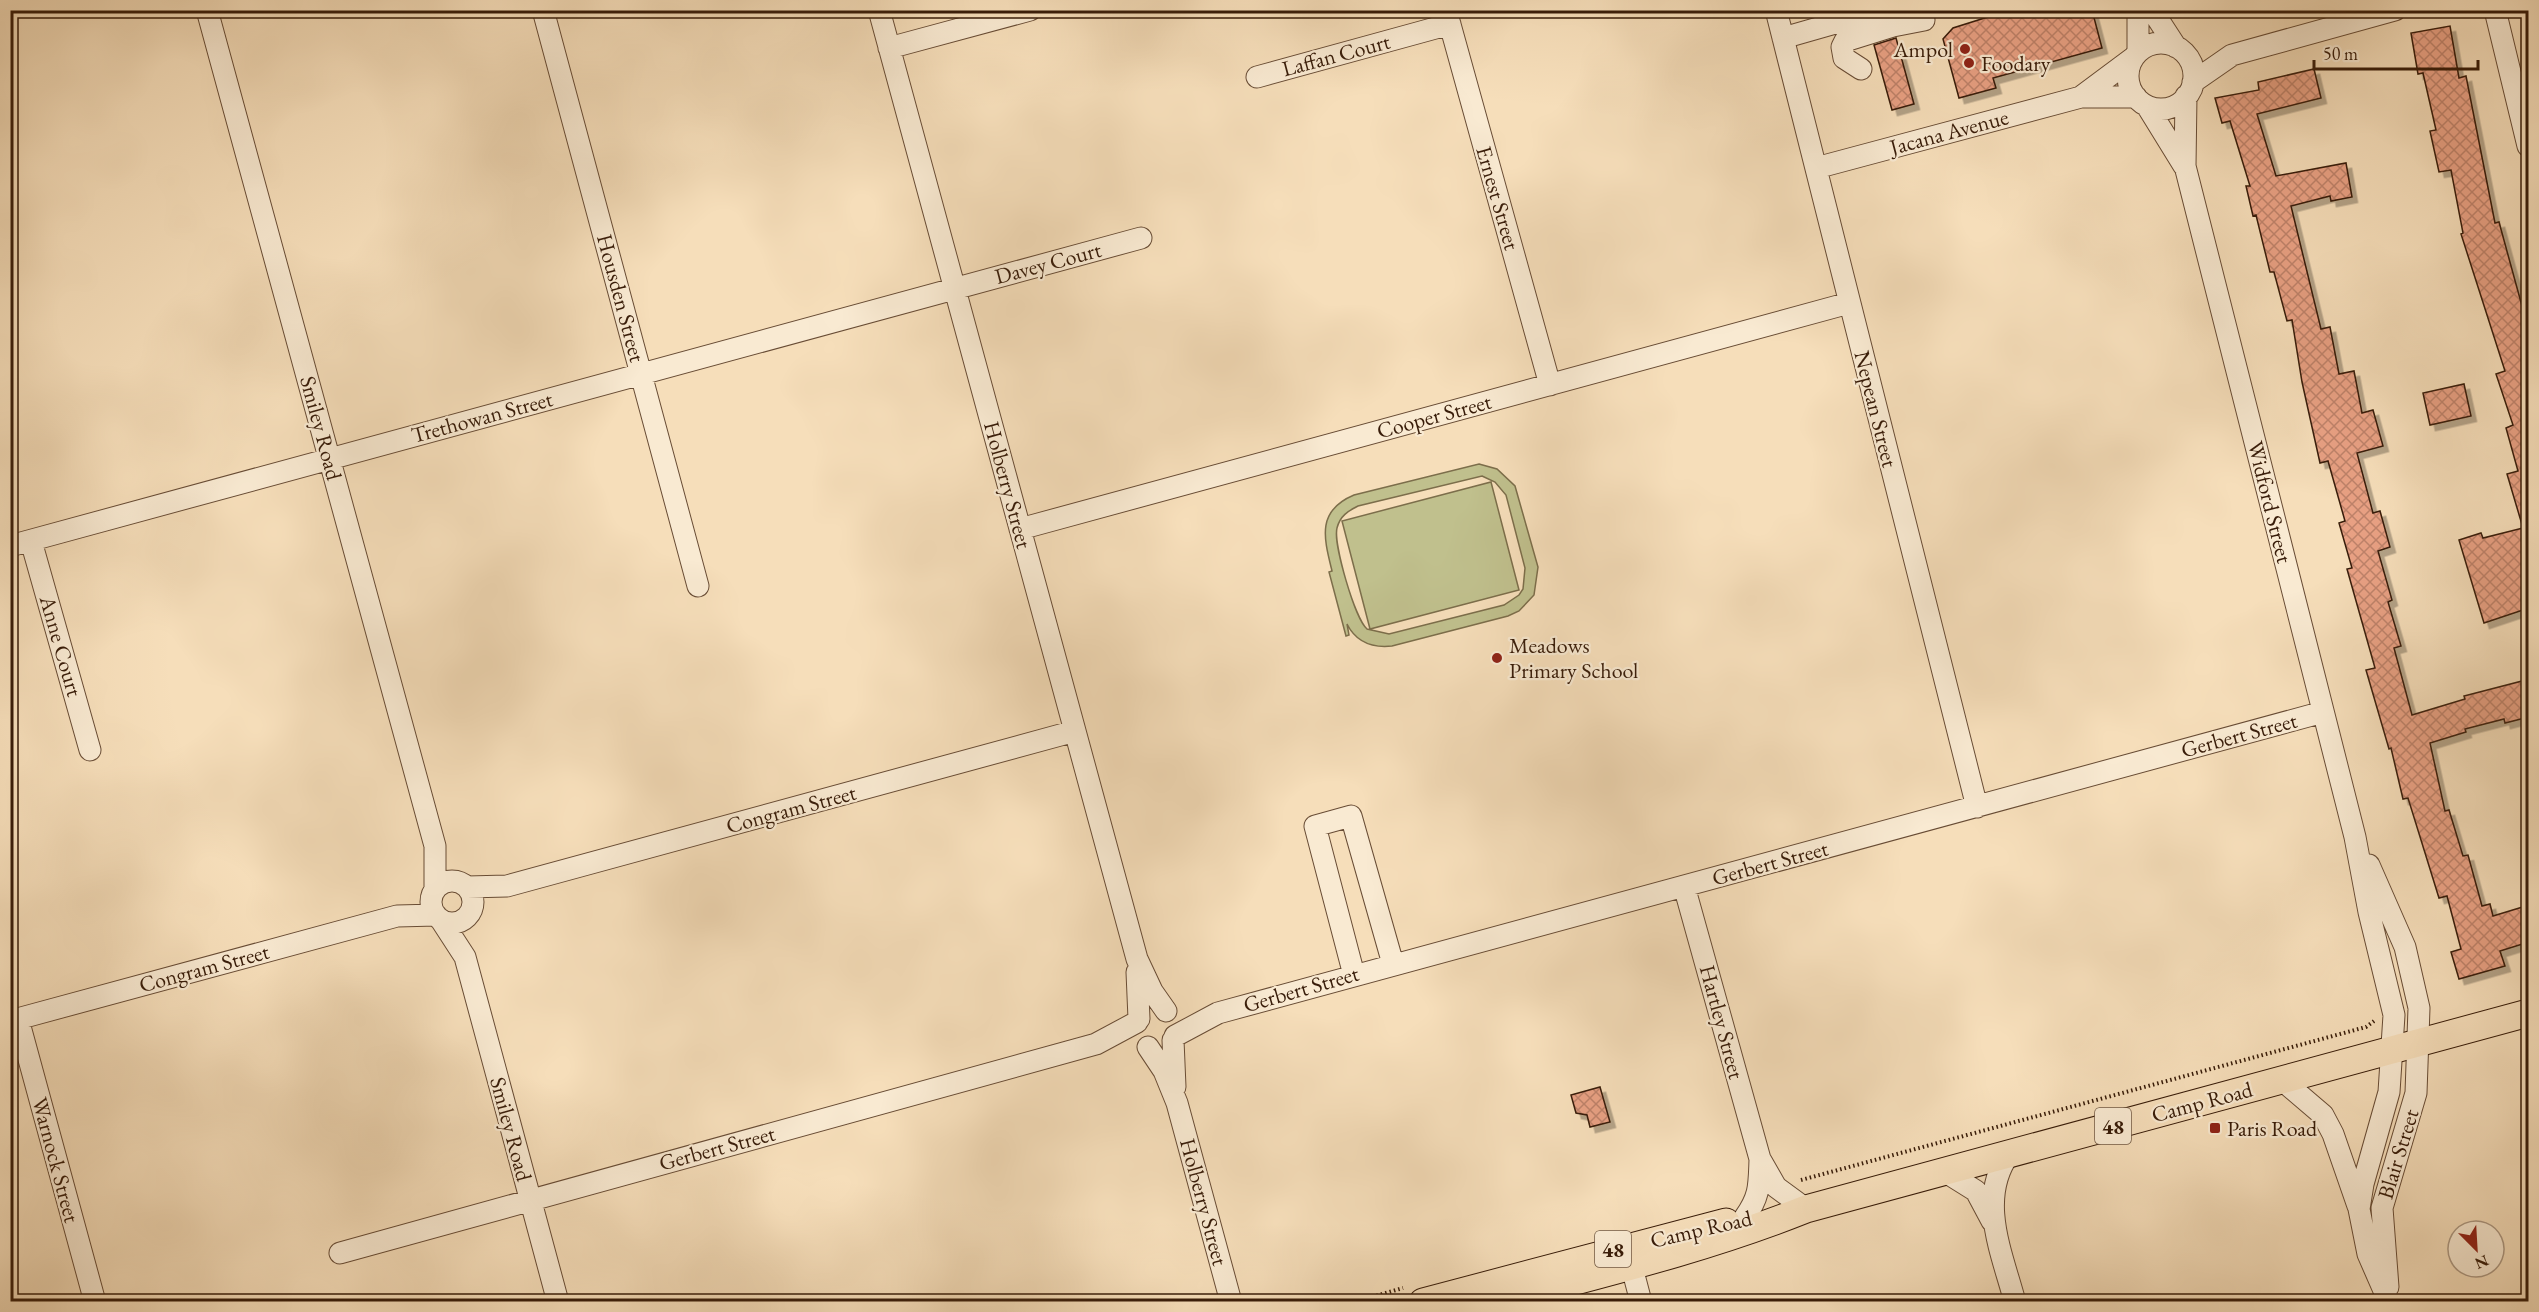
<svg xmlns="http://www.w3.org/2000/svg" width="2539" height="1312" font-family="'EB Garamond',serif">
  <defs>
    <pattern id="building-cross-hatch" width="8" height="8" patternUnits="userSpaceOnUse" patternTransform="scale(1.5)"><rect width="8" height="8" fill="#e9a184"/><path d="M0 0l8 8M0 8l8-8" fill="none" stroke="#be826a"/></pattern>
    <filter id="shadow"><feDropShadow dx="5.5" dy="5.5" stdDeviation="0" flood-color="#0004"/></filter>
  </defs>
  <rect width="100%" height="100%" fill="#f6deba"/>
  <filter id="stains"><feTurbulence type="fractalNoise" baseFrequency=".00333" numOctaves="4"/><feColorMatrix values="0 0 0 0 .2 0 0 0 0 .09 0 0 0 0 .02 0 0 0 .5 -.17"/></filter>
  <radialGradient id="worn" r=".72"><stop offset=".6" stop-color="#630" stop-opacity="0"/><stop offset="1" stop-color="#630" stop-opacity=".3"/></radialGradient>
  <path fill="#c0c08d" stroke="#7c6e4b" stroke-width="1.5" fill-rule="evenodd" d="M 1479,464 L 1497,469 L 1515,486 L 1538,567 L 1534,595 L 1519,611 L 1508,616 L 1392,646 C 1373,648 1356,642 1347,624 L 1349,635 L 1346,636 L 1329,572 L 1332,571 C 1324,538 1316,511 1354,495 ZM 1482,476 L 1495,482 L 1506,495 L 1525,568 L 1523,589 L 1519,595 L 1504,605 L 1389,634 L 1367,629 C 1355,619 1333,543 1337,528 C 1340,516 1348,511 1358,506 Z
    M 1491,482 L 1519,590 L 1370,629 L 1342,521 Z"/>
  <path fill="url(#building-cross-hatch)" stroke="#381c09" stroke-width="1.5" filter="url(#shadow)" d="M 2010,10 L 2092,10 L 2102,48 L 1993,78 L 1996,88 L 1959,98 L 1943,39 L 1953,28 Z
    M 2450,26 L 2459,78 L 2466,76 L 2495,223 L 2499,222 L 2525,317 L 2529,316 L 2529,608 L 2484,623 L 2459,540 L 2481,533 L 2483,538 L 2523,528 L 2507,474 L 2518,471 L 2506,428 L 2513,425 L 2496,374 L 2505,371 L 2461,234 L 2463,233 L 2451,170 L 2439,172 L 2430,131 L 2436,130 L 2423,73 L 2418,74 L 2411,33 Z
    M 1896,38 L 1914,104 L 1892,110 L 1874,45 Z
    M 2314,69 L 2321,98 L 2257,114 L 2276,176 L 2346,163 L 2352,197 L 2331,201 L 2330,196 L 2291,206 L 2321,329 L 2330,327 L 2339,374 L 2354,371 L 2362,413 L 2373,410 L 2383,446 L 2357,453 L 2373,513 L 2380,511 L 2390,547 L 2378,551 L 2392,600 L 2388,602 L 2401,646 L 2394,648 L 2412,715 L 2465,699 L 2464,696 L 2526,680 L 2529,691 L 2529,717 L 2505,723 L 2504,719 L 2465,729 L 2466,732 L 2430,743 L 2445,811 L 2449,810 L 2463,856 L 2468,855 L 2482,906 L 2490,904 L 2493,916 L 2529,905 L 2529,942 L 2500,951 L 2505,966 L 2459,979 L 2451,952 L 2461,949 L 2447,896 L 2439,898 L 2408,798 L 2403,799 L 2391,748 L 2389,749 L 2366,670 L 2375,668 L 2347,569 L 2352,568 L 2339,523 L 2345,521 L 2328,461 L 2320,463 L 2302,382 L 2292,320 L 2287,321 L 2274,272 L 2270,272 L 2256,215 L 2253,216 L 2246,186 L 2250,186 L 2230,121 L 2222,123 L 2215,98 L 2259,90 L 2258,82 Z
    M 2464,384 L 2471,416 L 2430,425 L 2423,393 Z
    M 1600,1087 L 1610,1122 L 1590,1127 L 1587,1115 L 1576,1113 L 1571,1095 Z"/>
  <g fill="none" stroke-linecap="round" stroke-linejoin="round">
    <defs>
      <path id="minor" d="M 207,10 L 435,846 L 435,890
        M 543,10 L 698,586
        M 879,10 L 1137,959 L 1152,991 L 1166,1011
        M 1446,10 L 1550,385
        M 1776,10 L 1977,807
        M 2138,10 L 2138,52
        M 2152,10 L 2176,47
        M 2495,10 L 2528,146
        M 1783,38 L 1881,10
        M2128 76a33 33 0 1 1 66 0a33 33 0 1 1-66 0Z
        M 889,48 L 1030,10
        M 1861,69 L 1844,58 L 1842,47 L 1845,41 L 1893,26 L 1924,20
        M 1257,77 L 1450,24
        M 2193,82 L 2232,55 L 2395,10
        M 2082,96 L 2133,58
        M 2186,96 L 2185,166 L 2355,837 L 2369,912 L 2394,1015 L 2389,1092 L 2363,1184 L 2359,1209 L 2368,1254 L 2389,1302
        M 2147,106 L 2184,166
        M 1816,168 L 2081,97 L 2136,97
        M 1020,529 L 1849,303
        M 31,541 L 90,750
        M 10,546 L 1141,238
        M 2369,865 L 2405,947 L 2419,1008 L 2416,1093 L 2382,1208 L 2388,1287
        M431 902a21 21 0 1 1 42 0a21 21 0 1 1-42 0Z
        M 1684,886 L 1760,1159 L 1776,1187 L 1806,1209
        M 467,887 L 507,886 L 1075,731
        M 441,920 L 465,957 L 558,1302
        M 1137,972 L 1139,1019
        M 1354,975 L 1315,826 L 1351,816 L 1393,964
        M 18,1019 L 95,1302
        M 10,1021 L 397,916 L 436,915
        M 1175,1036 L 1218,1013 L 2323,712
        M 1173,1040 L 1175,1087
        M 1148,1047 L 1164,1071 L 1177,1103 L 1231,1302
        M 2282,1080 L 2323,1115 L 2333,1134 L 2358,1206
        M 2009,1154 C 1977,1199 2002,1253 2015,1302
        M 1944,1171 L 1976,1191 L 1992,1221
        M 1745,1217 C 1760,1196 1759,1185 1760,1160
        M 1628,1252 L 1641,1302
        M 340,1253 L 1096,1044 L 1137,1022"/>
      <path id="major" d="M 1423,1302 L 1726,1222
        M 1496,1302 C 1601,1274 1706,1249 1806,1209 L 2528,1013"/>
    </defs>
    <use href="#minor" stroke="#684c35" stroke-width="23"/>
    <use href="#major" stroke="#381c09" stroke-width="29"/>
    <path stroke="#381c09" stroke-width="4" stroke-dasharray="1.5 3" stroke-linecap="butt" d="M 1801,1180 L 2366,1027 L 2374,1021
      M 1355,1302 L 1403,1288"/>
    <use href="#minor" stroke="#f9ead2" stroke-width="21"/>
    <use href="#major" stroke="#f6deba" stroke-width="27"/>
  </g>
  <g fill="#8f2418" stroke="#f9ead2" stroke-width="2">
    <circle cx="1965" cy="49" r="6"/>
    <circle cx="1969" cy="63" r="6"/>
    <circle cx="1497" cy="658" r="6"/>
    <rect x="2209" y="1122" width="12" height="12" rx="3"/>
  </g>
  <g text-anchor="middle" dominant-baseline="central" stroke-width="4.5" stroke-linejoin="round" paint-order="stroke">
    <g fill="#f9ead2" stroke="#725a45" stroke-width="1.5">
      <rect x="2095" y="1108" width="36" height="36" rx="4.5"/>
      <rect x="1595" y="1231" width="36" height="36" rx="4.5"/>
    </g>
    <g font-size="21" font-weight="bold" fill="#381c09">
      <text x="2113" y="1126">48</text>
      <text x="1613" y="1249">48</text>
    </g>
    <g font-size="22" fill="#381c09" stroke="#f9ead2" text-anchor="start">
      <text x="1953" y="49" text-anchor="end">Ampol</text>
      <text x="1981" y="63">Foodary</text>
      <text x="1509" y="645">Meadows<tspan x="1509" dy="25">Primary School</tspan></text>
      <text x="2227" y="1128">Paris Road</text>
    </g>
    <g font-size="22" fill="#381c09" stroke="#f9ead2">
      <text transform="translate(1336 55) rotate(-15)">Laffan Court</text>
      <text transform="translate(1949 132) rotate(-15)">Jacana Avenue</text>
      <text transform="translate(1498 198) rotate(74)">Ernest Street</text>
      <text transform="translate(1048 263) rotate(-15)">Davey Court</text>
      <text transform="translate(621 298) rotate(75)">Housden Street</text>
      <text transform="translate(1876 409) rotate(76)">Nepean Street</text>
      <text transform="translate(1434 416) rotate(-15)">Cooper Street</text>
      <text transform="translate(482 417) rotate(-15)">Trethowan Street</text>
      <text transform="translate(321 428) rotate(75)">Smiley Road</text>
      <text transform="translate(1008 485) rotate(75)">Holberry Street</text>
      <text transform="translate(2270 502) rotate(76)">Widford Street</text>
      <text transform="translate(61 646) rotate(74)">Anne Court</text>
      <text transform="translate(2239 735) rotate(-15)">Gerbert Street</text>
      <text transform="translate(791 809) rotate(-15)">Congram Street</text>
      <text transform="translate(1770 863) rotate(-15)">Gerbert Street</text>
      <text transform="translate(204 968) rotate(-15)">Congram Street</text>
      <text transform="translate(1301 989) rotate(-16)">Gerbert Street</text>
      <text transform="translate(1722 1022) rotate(75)">Hartley Street</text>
      <text transform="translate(2202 1102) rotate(-15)">Camp Road</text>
      <text transform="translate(511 1129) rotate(75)">Smiley Road</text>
      <text transform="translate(717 1148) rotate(-15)">Gerbert Street</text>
      <text transform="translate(2398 1154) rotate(-73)">Blair Street</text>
      <text transform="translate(56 1160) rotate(75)">Warnock Street</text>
      <text transform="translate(1204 1202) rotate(75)">Holberry Street</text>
      <text transform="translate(1701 1229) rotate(-13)">Camp Road</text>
    </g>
  </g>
  <rect width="2539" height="1312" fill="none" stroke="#f6deba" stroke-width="36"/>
  <rect x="12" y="12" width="2515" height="1288" fill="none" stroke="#381c09" stroke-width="3"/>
  <rect x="18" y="18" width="2503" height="1276" fill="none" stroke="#381c09" stroke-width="1.5"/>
  <g transform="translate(2476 1249) rotate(156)"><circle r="28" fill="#f9ead2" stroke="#ac9882" stroke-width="1.5"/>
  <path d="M0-4.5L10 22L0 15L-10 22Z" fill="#8f2418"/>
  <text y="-9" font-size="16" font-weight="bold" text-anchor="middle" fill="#381c09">N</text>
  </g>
  <path d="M2314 60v9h164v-9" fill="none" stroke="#381c09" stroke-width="3"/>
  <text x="2323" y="60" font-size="18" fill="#381c09" stroke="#f9ead2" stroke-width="4.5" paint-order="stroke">50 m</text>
  <rect width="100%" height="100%" filter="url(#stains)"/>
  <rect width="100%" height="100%" fill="url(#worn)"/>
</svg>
